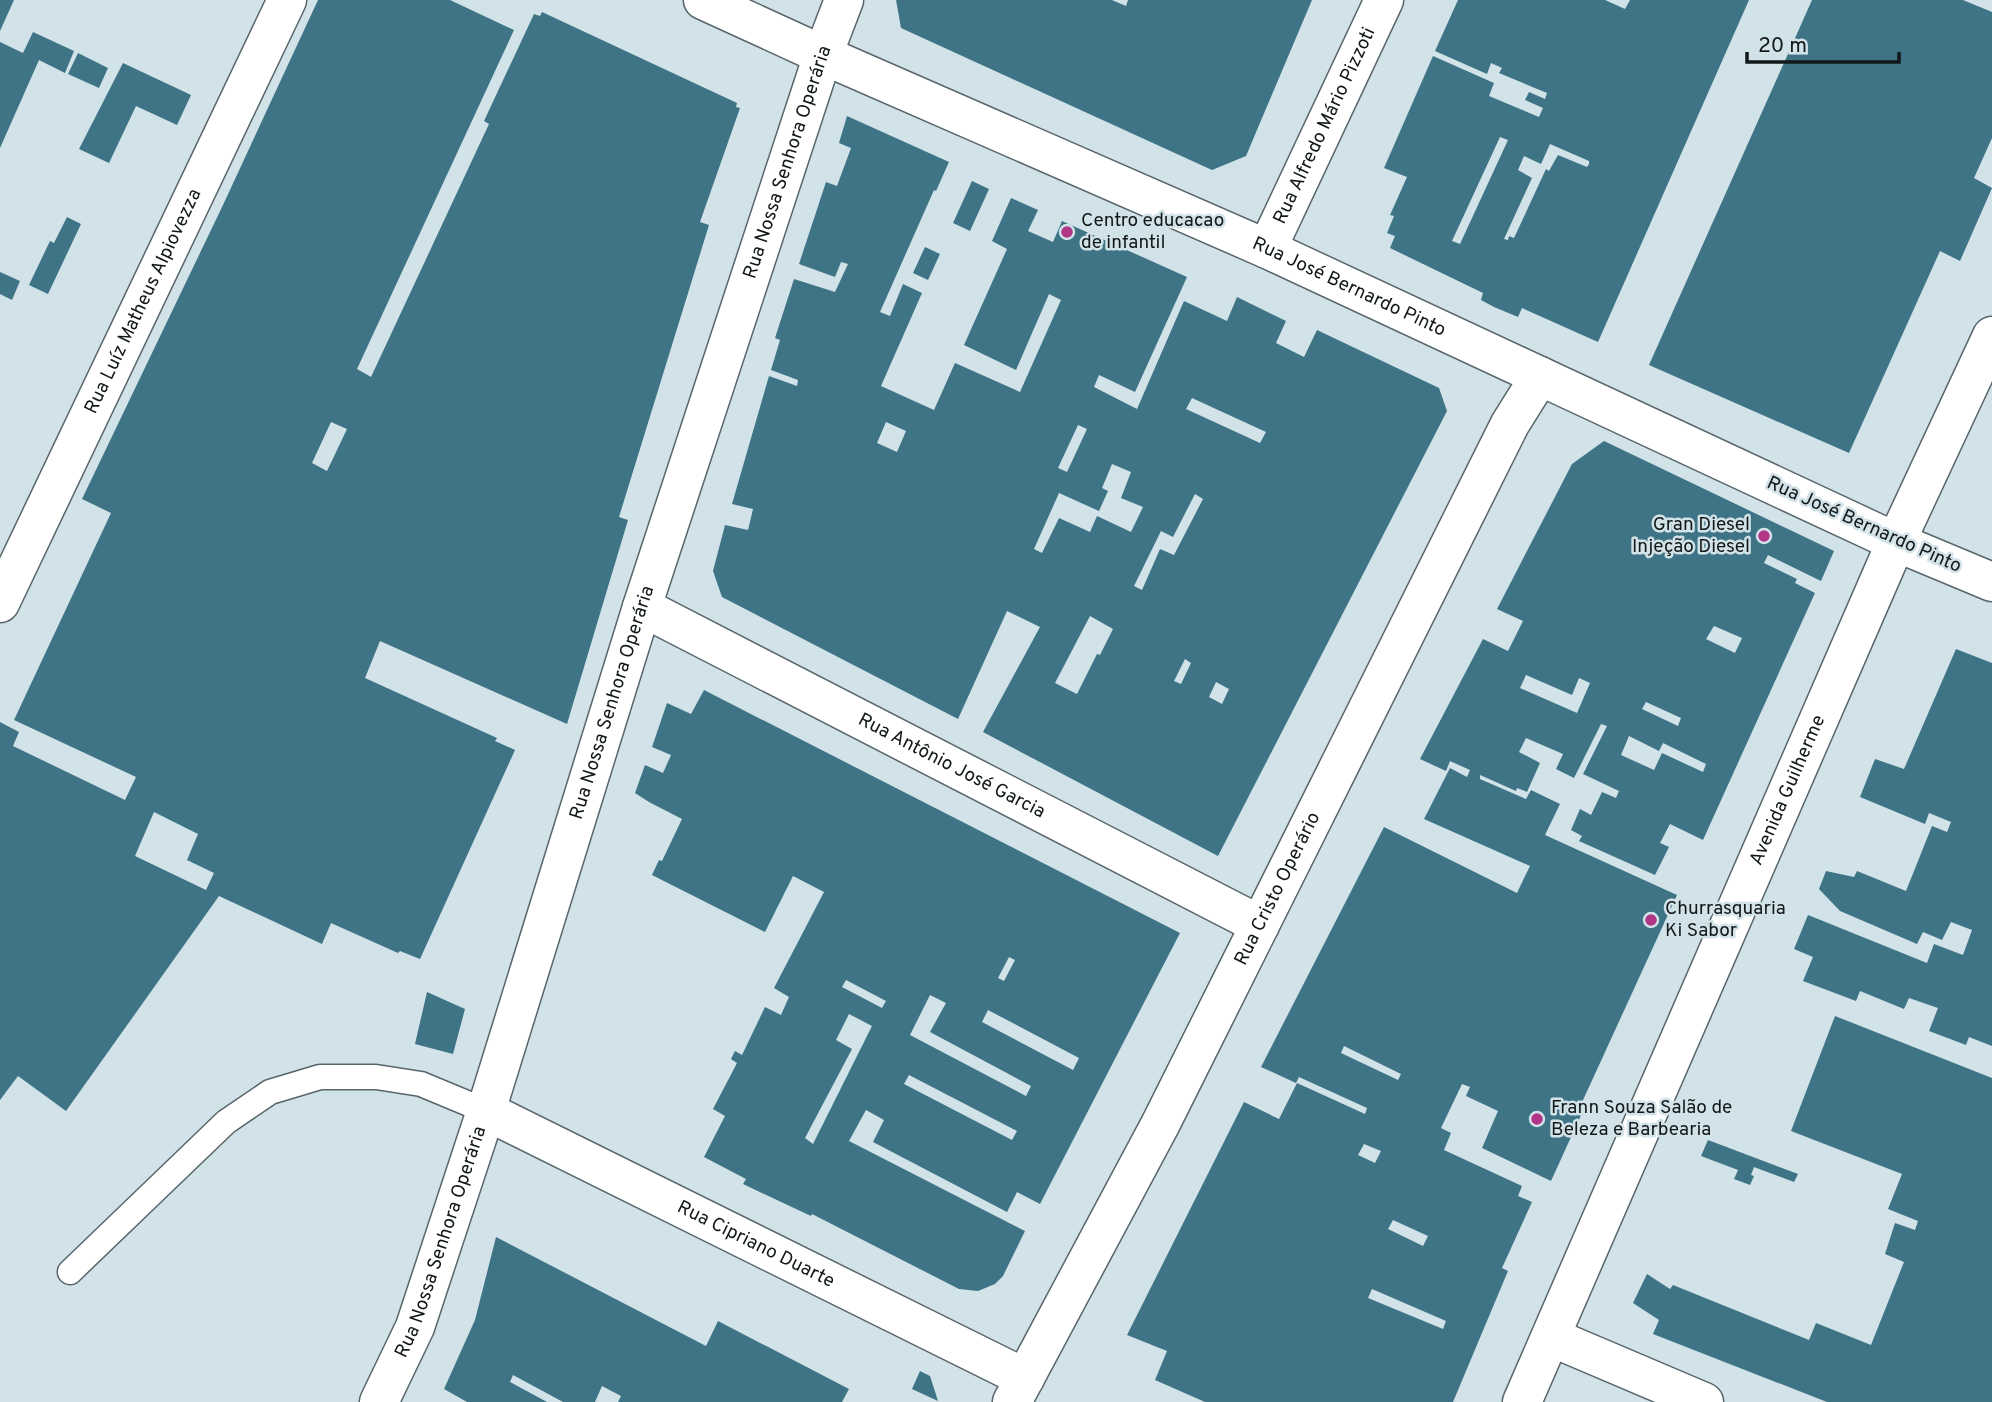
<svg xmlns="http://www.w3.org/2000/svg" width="1992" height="1402" font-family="Overpass,sans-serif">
  <rect width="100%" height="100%" fill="#d1e2e8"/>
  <path fill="#3e7485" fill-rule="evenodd" d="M 0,0 L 14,0 L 0,31 Z
    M 318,0 L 450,0 L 514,30 L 357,369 L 371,377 L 489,124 L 484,121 L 534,14 L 540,16 L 542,12 L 737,103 L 736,107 L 740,108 L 700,222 L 709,225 L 619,517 L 628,520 L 567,724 L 380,641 L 365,678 L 497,738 L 495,741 L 515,750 L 420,959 L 400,951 L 398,953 L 331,923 L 322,944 L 219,896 L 66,1111 L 18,1076 L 0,1100 L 0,722 L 19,732 L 13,746 L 125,800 L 136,777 L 14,720 L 111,513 L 82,499 L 223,205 ZM 331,422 L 347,429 L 327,471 L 312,463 ZM 154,812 L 198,834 L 187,860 L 214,873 L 206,890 L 135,856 Z
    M 896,0 L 1112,0 L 1126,6 L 1128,0 L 1312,0 L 1246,156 L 1212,170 L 901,28 Z
    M 1458,0 L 1605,0 L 1625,9 L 1630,0 L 1749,0 L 1598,342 L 1522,308 L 1518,317 L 1494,307 L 1481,300 L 1483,293 L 1390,248 L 1395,236 L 1387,233 L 1394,216 L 1390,215 L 1407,177 L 1384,168 L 1433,56 L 1494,83 L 1489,96 L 1539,117 L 1543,108 L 1525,100 L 1529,92 L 1545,99 L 1547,93 L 1499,73 L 1502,68 L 1491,63 L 1487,74 L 1435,51 ZM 1500,137 L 1508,140 L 1460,244 L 1452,241 ZM 1550,144 L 1589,161 L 1589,164 L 1587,167 L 1558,155 L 1549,171 L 1546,169 L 1514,238 L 1509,236 L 1508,240 L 1504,239 L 1532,178 L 1518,170 L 1524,156 L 1541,164 Z
    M 1812,0 L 1963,0 L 1992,12 L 1992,138 L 1974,178 L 1992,188 L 1960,261 L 1940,251 L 1849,453 L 1649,365 Z
    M 33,32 L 74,51 L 65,73 L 39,60 L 0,148 L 0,42 L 23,53 Z
    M 78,53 L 108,68 L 99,88 L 68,74 Z
    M 123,63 L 191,95 L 177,125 L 136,106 L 109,163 L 79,149 Z
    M 847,116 L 949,162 L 936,191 L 934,190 L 880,312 L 890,316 L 903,284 L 922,293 L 881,386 L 934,410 L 955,363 L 1020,392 L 1061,300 L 1049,294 L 1016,370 L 964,345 L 1007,249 L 992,241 L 1011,198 L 1038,210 L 1028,231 L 1053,242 L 1062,221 L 1187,277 L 1135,392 L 1099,375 L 1094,387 L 1137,409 L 1184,301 L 1227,321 L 1237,297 L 1286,321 L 1276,343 L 1304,357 L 1317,330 L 1439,388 L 1447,411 L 1218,856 L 983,732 L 1040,627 L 1007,611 L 958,719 L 722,597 L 713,571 L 725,525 L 748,530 L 753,509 L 732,504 L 769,376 L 797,386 L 798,380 L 771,370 L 780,340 L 775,338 L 794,279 L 835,292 L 848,264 L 841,262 L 835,277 L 799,264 L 826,182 L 837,186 L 851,148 L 839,143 ZM 1192,398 L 1266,432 L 1260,443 L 1186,409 ZM 886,422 L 906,431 L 897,452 L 877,443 ZM 1078,425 L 1087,429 L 1067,472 L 1058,468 ZM 1112,464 L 1131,472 L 1121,498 L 1143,507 L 1131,532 L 1097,516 L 1090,532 L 1059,518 L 1042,553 L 1034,549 L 1059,493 L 1099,511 L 1108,491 L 1102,488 ZM 1195,494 L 1203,499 L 1174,555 L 1160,549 L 1142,590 L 1134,586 L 1161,531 L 1173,537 ZM 1090,616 L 1113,629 L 1100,655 L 1097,654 L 1077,694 L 1055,683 ZM 1185,659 L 1191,663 L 1181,684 L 1174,681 ZM 1216,682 L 1229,689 L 1222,704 L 1209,697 Z
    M 972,181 L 989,189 L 970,231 L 953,223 Z
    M 67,217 L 81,224 L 48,294 L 29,285 L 50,241 L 54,243 Z
    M 925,247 L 940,254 L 928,280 L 913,273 Z
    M 0,272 L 20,281 L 12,300 L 0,294 Z
    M 1604,441 L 1834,551 L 1821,581 L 1768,555 L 1764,563 L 1797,579 L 1795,583 L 1815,593 L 1703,840 L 1670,824 L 1660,843 L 1669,847 L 1655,875 L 1579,841 L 1582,836 L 1571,830 L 1580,809 L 1591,815 L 1602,792 L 1616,798 L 1619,791 L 1583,774 L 1607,726 L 1601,724 L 1574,778 L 1556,769 L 1563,754 L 1526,738 L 1519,752 L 1540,763 L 1527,792 L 1517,788 L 1516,791 L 1480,775 L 1480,779 L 1526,799 L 1531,790 L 1560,804 L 1545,835 L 1677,895 L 1578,1111 L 1582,1113 L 1551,1181 L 1482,1148 L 1498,1111 L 1466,1096 L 1470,1087 L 1462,1084 L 1441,1128 L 1451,1133 L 1444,1150 L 1522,1186 L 1518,1196 L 1532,1202 L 1502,1268 L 1508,1271 L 1453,1402 L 1205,1402 L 1155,1380 L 1167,1351 L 1127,1335 L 1244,1102 L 1279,1119 L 1297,1083 L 1365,1114 L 1367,1108 L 1299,1077 L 1296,1083 L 1261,1067 L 1384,827 L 1517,893 L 1526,874 L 1530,866 L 1424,819 L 1450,768 L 1467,777 L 1470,770 L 1450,761 L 1446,771 L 1420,759 L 1483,639 L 1508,651 L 1523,621 L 1497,609 L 1572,464 ZM 1714,626 L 1742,638 L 1735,653 L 1706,639 ZM 1526,675 L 1572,695 L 1579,678 L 1590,683 L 1577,713 L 1520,688 ZM 1646,702 L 1681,718 L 1678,726 L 1642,709 ZM 1629,736 L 1659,751 L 1663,743 L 1706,764 L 1703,772 L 1662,753 L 1654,770 L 1621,755 ZM 1344,1046 L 1401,1074 L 1398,1080 L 1341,1053 ZM 1364,1144 L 1381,1151 L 1375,1163 L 1358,1155 ZM 1393,1220 L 1428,1236 L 1423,1246 L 1388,1229 ZM 1372,1289 L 1446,1321 L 1443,1329 L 1368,1298 Z
    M 1956,649 L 1992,663 L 1992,1046 L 1969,1037 L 1966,1045 L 1929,1031 L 1938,1008 L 1909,998 L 1904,1009 L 1860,991 L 1856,1001 L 1803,981 L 1813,957 L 1794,949 L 1808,915 L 1927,963 L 1934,944 L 1963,955 L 1972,930 L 1951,922 L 1942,940 L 1923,932 L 1917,944 L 1840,911 L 1819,889 L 1826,871 L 1854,877 L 1857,871 L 1906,891 L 1932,826 L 1947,832 L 1951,822 L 1929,813 L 1925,824 L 1860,797 L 1875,759 L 1904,769 Z
    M 704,690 L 1180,933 L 1040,1204 L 1017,1192 L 1007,1212 L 873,1142 L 884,1120 L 866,1110 L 849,1141 L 1025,1231 L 1003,1276 L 995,1284 L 978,1291 L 959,1289 L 812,1214 L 811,1216 L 743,1184 L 746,1179 L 704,1157 L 725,1116 L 713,1109 L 737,1063 L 731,1059 L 735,1051 L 742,1055 L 765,1007 L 781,1015 L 789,997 L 774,988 L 824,892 L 793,876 L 765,932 L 652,875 L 659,860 L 662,861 L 682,819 L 649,802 L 635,793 L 645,765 L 663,773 L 671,755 L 652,747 L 667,703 L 691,714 ZM 1009,957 L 1015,960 L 1004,981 L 998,978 ZM 846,980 L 886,1001 L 882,1008 L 842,987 ZM 930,995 L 946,1003 L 930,1032 L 1031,1086 L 1026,1096 L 910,1035 ZM 988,1010 L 1079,1058 L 1073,1070 L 982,1022 ZM 849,1014 L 872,1026 L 813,1144 L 805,1138 L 852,1049 L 836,1040 ZM 909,1075 L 1017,1131 L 1012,1140 L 904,1084 Z
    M 427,992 L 465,1009 L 453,1054 L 415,1044 Z
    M 1835,1016 L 1992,1078 L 1992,1402 L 1827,1402 L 1653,1334 L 1659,1320 L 1633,1303 L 1647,1274 L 1670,1289 L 1673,1285 L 1809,1340 L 1816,1323 L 1871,1345 L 1904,1262 L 1885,1254 L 1895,1223 L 1915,1230 L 1918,1221 L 1888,1209 L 1902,1174 L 1791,1131 Z
    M 1708,1140 L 1798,1174 L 1794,1182 L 1754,1167 L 1751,1175 L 1754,1176 L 1750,1185 L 1734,1179 L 1738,1170 L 1701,1156 Z
    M 496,1237 L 706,1346 L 718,1321 L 849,1389 L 842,1402 L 618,1402 L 621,1396 L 602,1386 L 595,1402 L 563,1402 L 513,1375 L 510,1382 L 547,1402 L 467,1402 L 444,1389 L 475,1320 Z
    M 920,1371 L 930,1376 L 938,1401 L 912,1389 Z"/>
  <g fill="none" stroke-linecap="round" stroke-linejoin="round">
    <defs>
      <path id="service" d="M 70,1272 L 226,1122 L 270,1092 L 320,1077 L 376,1077 L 421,1084 L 486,1111"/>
      <g id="minor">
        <path id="s1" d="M 703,0 L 823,55 L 1267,249 L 1896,542"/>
        <path id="s2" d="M 1267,249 L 1384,0"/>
        <path id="s3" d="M 0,603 L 287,0"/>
        <path id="s4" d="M 642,607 L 1260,925"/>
        <path id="s5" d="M 486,1111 L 1025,1378"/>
        <path d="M 1551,1337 L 1704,1402"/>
        <path id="s6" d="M 379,1402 L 415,1327 L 486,1111 L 642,607 L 823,55 L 844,0"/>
        <path id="s7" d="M 1012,1402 L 1161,1123 L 1510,424 L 1540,376"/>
      </g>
      <g id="tertiary">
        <path d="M 1896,542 L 1992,582"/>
        <path id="s8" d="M 1522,1402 L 1896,542 L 1992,336"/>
      </g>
    </defs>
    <use href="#service" stroke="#58666b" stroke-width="27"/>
    <use href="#minor" stroke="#58666b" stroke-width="41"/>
    <use href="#tertiary" stroke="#58666b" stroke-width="41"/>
    <use href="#service" stroke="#fff" stroke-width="24"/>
    <use href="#minor" stroke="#fff" stroke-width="38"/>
    <use href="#tertiary" stroke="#fff" stroke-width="38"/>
  </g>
  <g fill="#b13687" stroke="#d1e2e8" stroke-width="2.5">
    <circle cx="1067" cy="232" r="7"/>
    <circle cx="1764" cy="536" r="7"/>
    <circle cx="1651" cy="920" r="7"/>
    <circle cx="1537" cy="1119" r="7"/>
  </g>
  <g text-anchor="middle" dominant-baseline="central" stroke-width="5" stroke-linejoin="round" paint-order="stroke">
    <g font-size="19" fill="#12181a" stroke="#d1e2e8">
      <text stroke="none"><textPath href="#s2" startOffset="136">Rua Alfredo Mário Pizzoti</textPath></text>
      <text stroke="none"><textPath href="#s6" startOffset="1306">Rua Nossa Senhora Operária</textPath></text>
      <text stroke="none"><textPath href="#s1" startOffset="707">Rua José Bernardo Pinto</textPath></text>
      <text stroke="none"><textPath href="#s3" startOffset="334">Rua Luíz Matheus Alpiovezza</textPath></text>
      <text transform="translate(1864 525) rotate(24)">Rua José Bernardo Pinto</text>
      <text stroke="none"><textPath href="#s6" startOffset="738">Rua Nossa Senhora Operária</textPath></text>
      <text stroke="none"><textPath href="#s4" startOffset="348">Rua Antônio José Garcia</textPath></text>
      <text stroke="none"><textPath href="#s8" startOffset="667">Avenida Guilherme</textPath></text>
      <text stroke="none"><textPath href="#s7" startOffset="578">Rua Cristo Operário</textPath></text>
      <text stroke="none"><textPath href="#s6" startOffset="172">Rua Nossa Senhora Operária</textPath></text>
      <text stroke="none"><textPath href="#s5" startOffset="301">Rua Cipriano Duarte</textPath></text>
    </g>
    <g font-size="19" fill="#12181a" stroke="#d1e2e8" text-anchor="start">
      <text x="1081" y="221">Centro educacao<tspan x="1081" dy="22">de infantil</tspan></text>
      <text x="1750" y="525" text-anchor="end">Gran Diesel<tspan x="1750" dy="22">Injeção Diesel</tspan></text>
      <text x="1665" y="909">Churrasquaria<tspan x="1665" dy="22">Ki Sabor</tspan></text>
      <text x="1551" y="1108">Frann Souza Salão de<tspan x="1551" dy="22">Beleza e Barbearia</tspan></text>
    </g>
  </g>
  <path d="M1747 52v10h152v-10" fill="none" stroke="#12181a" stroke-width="3.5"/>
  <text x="1758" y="52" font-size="21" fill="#12181a" stroke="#d1e2e8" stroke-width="5" paint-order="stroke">20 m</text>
</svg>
